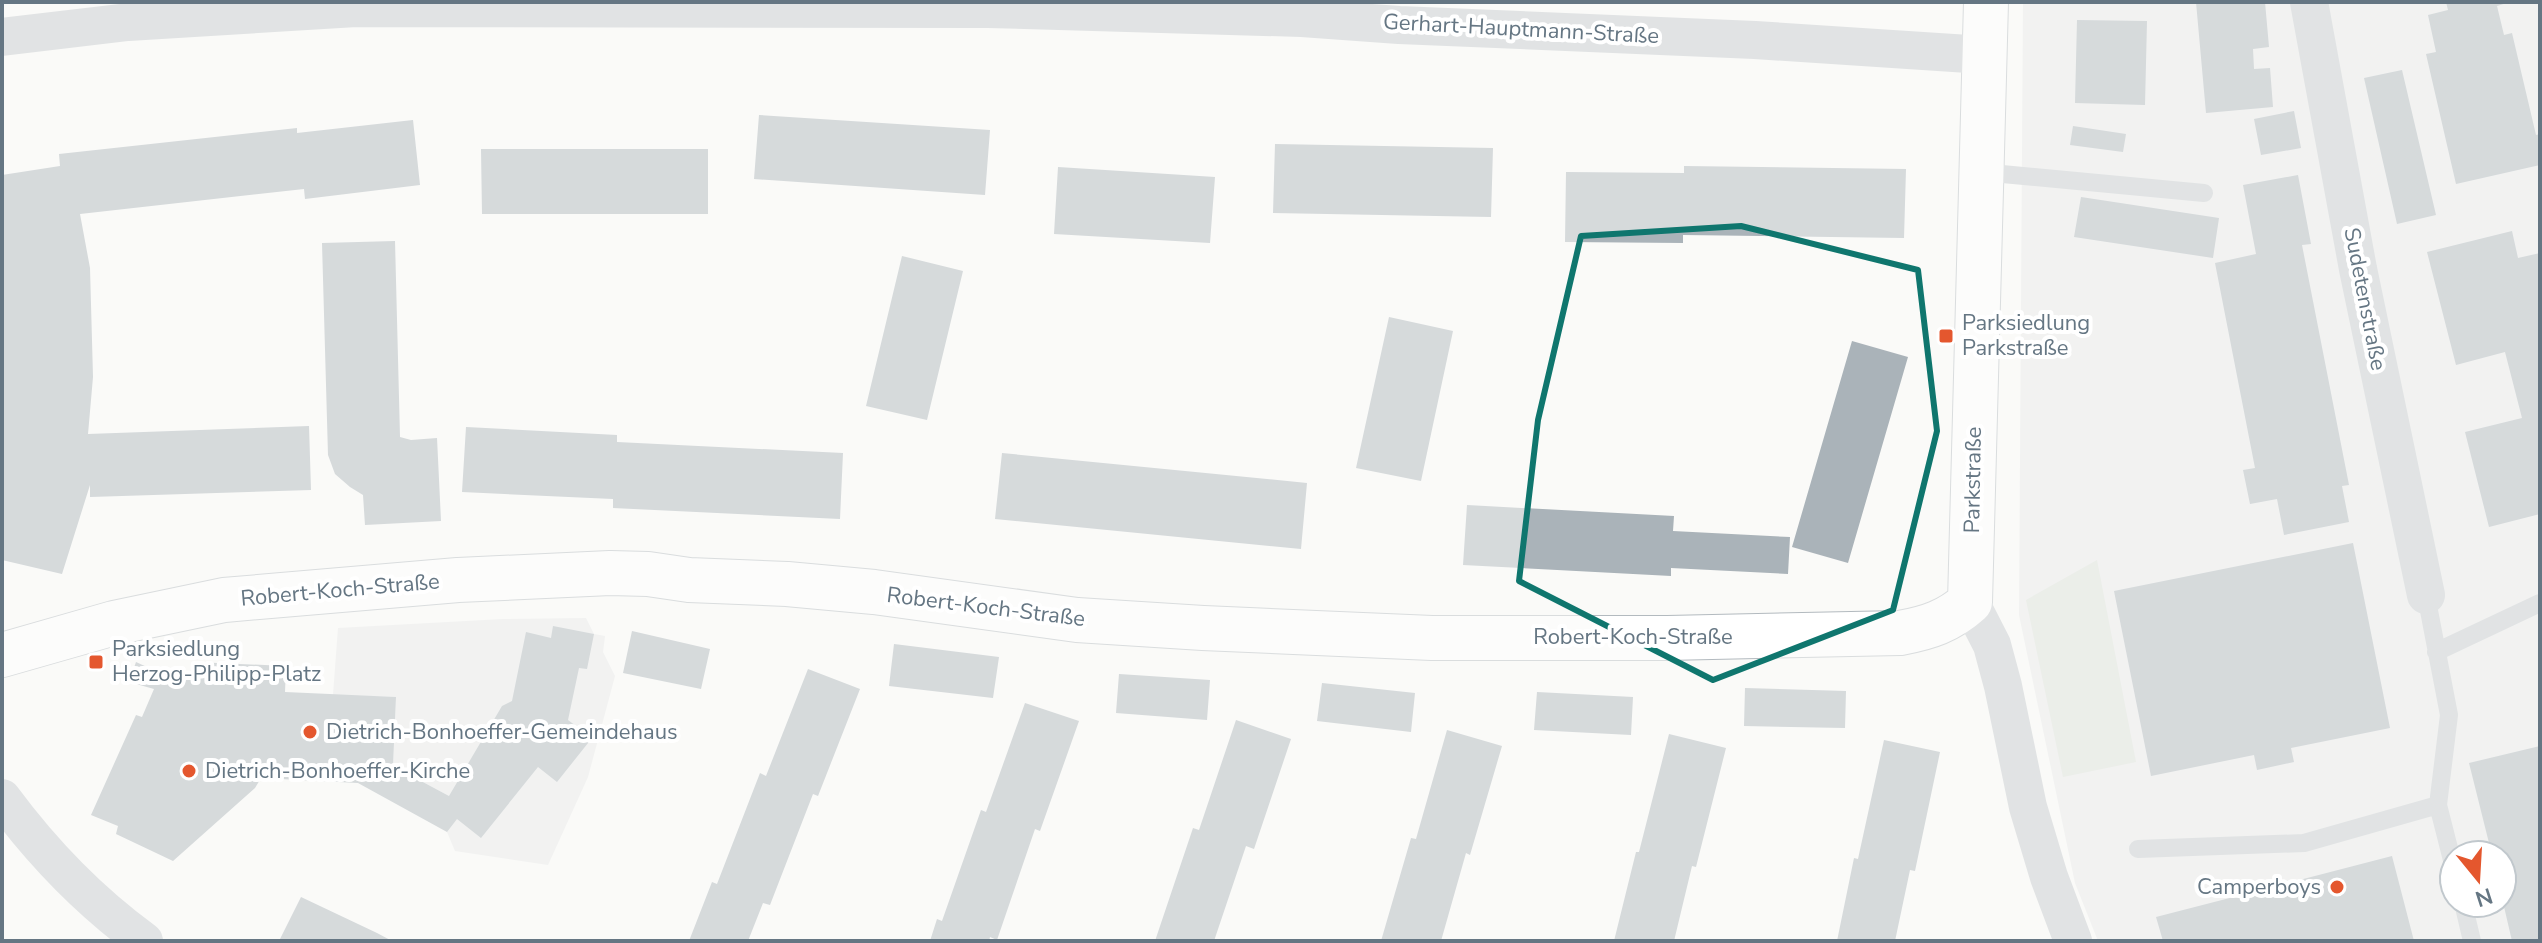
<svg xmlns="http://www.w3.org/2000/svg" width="2542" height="943" font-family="'Nunito Sans',sans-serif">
  <rect width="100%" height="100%" fill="#fafaf8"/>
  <path fill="#e8e9e9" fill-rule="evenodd" d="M 2023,2 L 2540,2 L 2540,941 L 2098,941 L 2075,883 L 2019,615 ZM 2454,855 L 2502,855 L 2502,903 L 2454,903 Z
    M 586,618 L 594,634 L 605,636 L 603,652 L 615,676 L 588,777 L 548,865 L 455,851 L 447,832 L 449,796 L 393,766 L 396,697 L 333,695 L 338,628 L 503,619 Z"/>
  <path fill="#dadfd7" d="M 2097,560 L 2136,762 L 2063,777 L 2026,600 Z"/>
  <path fill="#aab3b9" d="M 2196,2 L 2265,2 L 2269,47 L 2253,49 L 2254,69 L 2270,68 L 2273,107 L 2206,113 Z
    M 2446,2 L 2510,2 L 2497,6 L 2504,35 L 2512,33 L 2536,135 L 2540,134 L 2540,165 L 2456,184 L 2426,54 L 2436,52 L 2428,15 L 2448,10 Z
    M 2077,20 L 2147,21 L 2145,105 L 2075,103 Z
    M 2402,70 L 2436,215 L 2397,224 L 2364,78 Z
    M 2294,111 L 2301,148 L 2261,155 L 2254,119 Z
    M 759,115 L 990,130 L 985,195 L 754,179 Z
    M 413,120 L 420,185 L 305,199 L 304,189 L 80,214 L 90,268 L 93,377 L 88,434 L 309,426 L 311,490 L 90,497 L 90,485 L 62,574 L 2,560 L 2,175 L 60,166 L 59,154 L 297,128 L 297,133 Z
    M 2073,126 L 2126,134 L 2123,152 L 2070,145 Z
    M 1275,144 L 1493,148 L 1491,217 L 1273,213 Z
    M 481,149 L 708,149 L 708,214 L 482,214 Z
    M 1684,166 L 1906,169 L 1904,238 L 1683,235 L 1683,243 L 1565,242 L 1566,172 L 1684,173 Z
    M 1058,167 L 1215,177 L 1210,243 L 1054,234 Z
    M 2298,175 L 2311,244 L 2302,245 L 2349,485 L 2342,486 L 2349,522 L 2284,535 L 2277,499 L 2250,504 L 2243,470 L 2255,468 L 2215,263 L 2256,254 L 2243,185 Z
    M 2081,197 L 2219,218 L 2213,258 L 2074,237 Z
    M 2512,231 L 2518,258 L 2540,253 L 2540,514 L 2489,527 L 2465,432 L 2522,418 L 2505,352 L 2456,365 L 2427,252 Z
    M 395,241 L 400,437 L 411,440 L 437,438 L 441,521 L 365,525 L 363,495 L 350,487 L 335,474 L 328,455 L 322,243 Z
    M 902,256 L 963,271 L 927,420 L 866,406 Z
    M 1389,317 L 1453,331 L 1421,481 L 1356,468 Z
    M 1852,341 L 1908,357 L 1848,563 L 1792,547 Z
    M 466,427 L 617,435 L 617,442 L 843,453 L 840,519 L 613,508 L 613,499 L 462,492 Z
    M 1002,453 L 1307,483 L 1301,549 L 995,519 Z
    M 1467,505 L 1674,516 L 1673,531 L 1790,537 L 1788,574 L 1671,568 L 1671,576 L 1463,565 Z
    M 2353,543 L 2390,728 L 2291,748 L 2294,762 L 2257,770 L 2254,755 L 2151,776 L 2114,591 Z
    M 553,626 L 594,634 L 587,669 L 579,668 L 568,720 L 592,738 L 557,782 L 538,767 L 481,838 L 457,819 L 447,832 L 358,783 L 261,778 L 255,788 L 173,861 L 116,834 L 118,826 L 91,815 L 136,715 L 142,717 L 154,689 L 129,682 L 136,662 L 184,684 L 195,662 L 286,666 L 285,692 L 396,697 L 393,766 L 449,796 L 502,706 L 512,701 L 526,632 L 551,638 Z
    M 632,631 L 710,649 L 701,689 L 623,673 Z
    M 894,644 L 999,657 L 993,698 L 889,686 Z
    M 808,669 L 860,689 L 818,796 L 813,794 L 770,905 L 763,903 L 748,941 L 689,941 L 712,882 L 717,884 L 760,773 L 766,776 Z
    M 1119,674 L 1210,680 L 1207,720 L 1116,713 Z
    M 1322,683 L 1415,693 L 1411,732 L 1317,721 Z
    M 1745,688 L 1846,691 L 1845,728 L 1744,726 Z
    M 1537,692 L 1633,697 L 1631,735 L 1534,730 Z
    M 1025,703 L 1079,721 L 1040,831 L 1035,829 L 997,940 L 990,937 L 989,941 L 930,941 L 937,919 L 942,921 L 981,810 L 986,812 Z
    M 1236,720 L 1291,739 L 1254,849 L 1246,846 L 1214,941 L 1155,941 L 1193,828 L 1199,830 Z
    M 1447,730 L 1502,746 L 1470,855 L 1466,853 L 1441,941 L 1381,941 L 1411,838 L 1416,839 Z
    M 1669,734 L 1726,748 L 1696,867 L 1692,866 L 1674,941 L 1614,941 L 1636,852 L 1639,852 Z
    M 1884,740 L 1940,752 L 1915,871 L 1910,870 L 1895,941 L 1837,941 L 1854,858 L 1858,859 Z
    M 2540,746 L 2540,941 L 2512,941 L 2502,898 L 2502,855 L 2492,855 L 2469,763 Z
    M 2392,856 L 2414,941 L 2163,941 L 2156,917 Z
    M 301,897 L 377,933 L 392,941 L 279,941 Z"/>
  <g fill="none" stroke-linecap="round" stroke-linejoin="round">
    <defs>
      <path id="secondary" d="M 2,655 L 114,623 L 224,600 L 458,580 L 610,573 L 648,574 L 689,580 L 787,584 L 874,592 L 1077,620 L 1203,628 L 1432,638 L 1667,638 L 1900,633 C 1928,628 1949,621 1970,602 L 1986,2"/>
    </defs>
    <use href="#secondary" stroke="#b3babf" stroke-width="46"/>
    <path stroke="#c3c8cc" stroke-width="18" d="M 1981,172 L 2204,193
      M 2426,595 L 2449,715 L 2438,805
      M 2436,652 L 2540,603
      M 2138,849 L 2304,843 L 2438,805 L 2454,868
      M 2463,903 L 2472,941"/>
    <path stroke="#c3c8cc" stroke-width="38" d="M 2309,2 L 2358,269 L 2426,595
      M 2,37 L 128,22 L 356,8 L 988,9 L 1302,18 L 1399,25 L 1755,40 L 1984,55
      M 1970,602 L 1992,645 L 2003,686 L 2028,807 L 2049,877 L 2073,941
      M 2,798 C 42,852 89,901 144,941"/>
    <use href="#secondary" stroke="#fff" stroke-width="44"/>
  </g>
  <path d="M0 0H2542V943H0ZM 1741,226 L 1918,270 L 1937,431 L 1893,610 L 1713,680 L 1519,581 L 1538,420 L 1581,236 Z" fill="#fafaf8" fill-opacity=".55" fill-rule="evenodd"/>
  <path fill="none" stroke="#0f766e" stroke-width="6" stroke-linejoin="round" d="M 1741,226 L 1918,270 L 1937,431 L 1893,610 L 1713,680 L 1519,581 L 1538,420 L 1581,236 Z"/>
  <g fill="#e4572e" stroke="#fff" stroke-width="3">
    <rect x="1938" y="328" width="16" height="16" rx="4"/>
    <rect x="88" y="654" width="16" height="16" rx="4"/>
    <circle cx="310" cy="732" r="8"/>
    <circle cx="189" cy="771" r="8"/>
    <circle cx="2337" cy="887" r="8"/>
  </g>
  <g text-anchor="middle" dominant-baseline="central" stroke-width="8" stroke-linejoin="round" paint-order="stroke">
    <g font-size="22" fill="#657683" stroke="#fff">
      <text transform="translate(1521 29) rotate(3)">Gerhart-Hauptmann-Straße</text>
      <text transform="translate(2365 299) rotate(79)">Sudetenstraße</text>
      <text transform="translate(1973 480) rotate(-89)">Parkstraße</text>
      <text transform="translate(340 590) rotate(-5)">Robert-Koch-Straße</text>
      <text transform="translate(986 607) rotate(7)">Robert-Koch-Straße</text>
      <text x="1633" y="637">Robert-Koch-Straße</text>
    </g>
    <g font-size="22" fill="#657683" stroke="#fff" text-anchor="start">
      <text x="1962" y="323">Parksiedlung<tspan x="1962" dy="25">Parkstraße</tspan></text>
      <text x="112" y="649">Parksiedlung<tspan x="112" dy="25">Herzog-Philipp-Platz</tspan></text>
      <text x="326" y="732">Dietrich-Bonhoeffer-Gemeindehaus</text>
      <text x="205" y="771">Dietrich-Bonhoeffer-Kirche</text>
      <text x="2321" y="887" text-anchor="end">Camperboys</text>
    </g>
  </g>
  <rect width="2542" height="943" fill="none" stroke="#657683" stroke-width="8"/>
  <g transform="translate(2478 879) rotate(162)"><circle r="38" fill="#ffffff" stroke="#c1c8cd" stroke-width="2"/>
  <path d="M0-6L14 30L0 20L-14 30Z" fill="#e4572e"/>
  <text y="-12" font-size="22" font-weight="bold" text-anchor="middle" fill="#657683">N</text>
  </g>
</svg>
